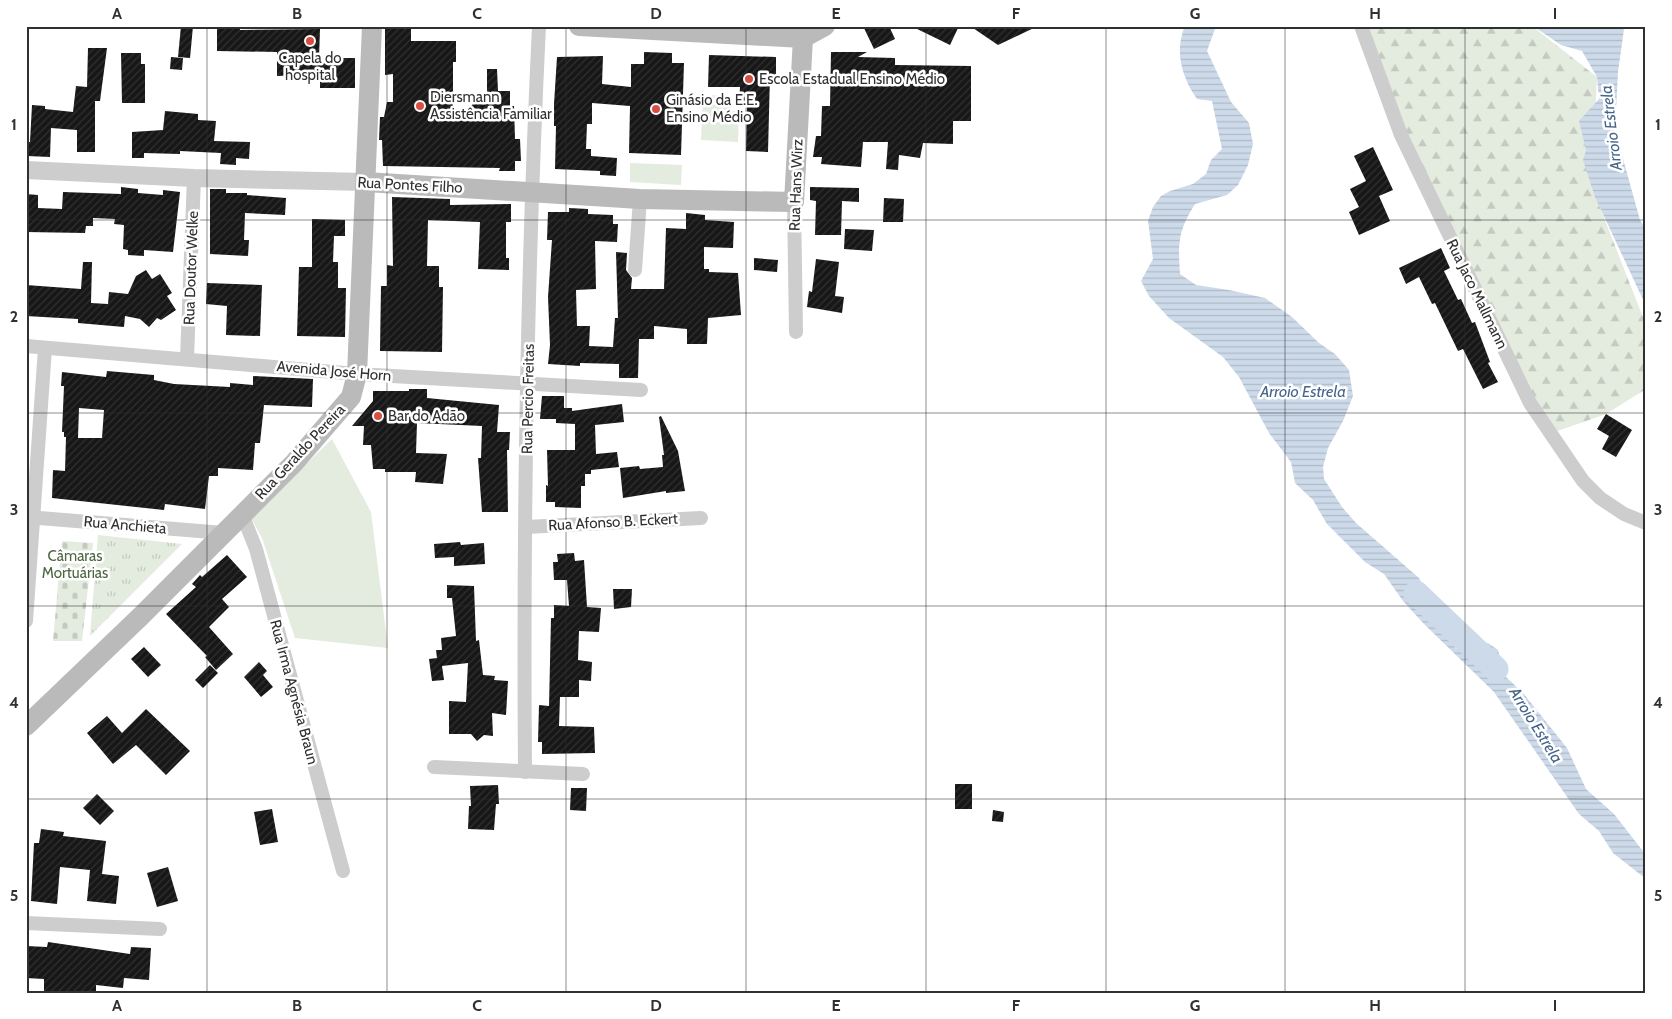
<svg xmlns="http://www.w3.org/2000/svg" width="1672" height="1019" font-family="Cabin,sans-serif">
<style>
.grass{fill:#e4ebdf}
.forest{fill:url(#forest-firs)}
.cemetery{fill:url(#cemetery-stones)}
.park{fill:url(#park-tufts)}
.water{fill:url(#water-rules)}
.lines{fill:none;stroke-linecap:round;stroke-linejoin:round}
.river{stroke:#cddae9;stroke-width:25}
.building{fill:url(#building-hatch);fill-rule:evenodd}
.minor{stroke:#cdcdcd;stroke-width:14}
.tertiary{stroke:#cdcdcd;stroke-width:18}
.secondary{stroke:#bababa;stroke-width:20}
.grid{fill:none;stroke:#303030;stroke-width:1;stroke-opacity:0.55}
.poi-dot{fill:#d45044;stroke:#fff;stroke-width:2}
.labels{text-anchor:middle;dominant-baseline:central;stroke-width:5;stroke-linejoin:round;paint-order:stroke}
.poi-label{font-size:15px;fill:#303030;stroke:#fff;text-anchor:start}
.street-label{font-size:15px;fill:#303030;stroke:#fff}
.park-label{font-size:15px;fill:#4d6741;stroke:#fff}
.water-label{font-size:16px;font-style:italic;fill:#45658a;stroke:#fff}
.neatline{fill:none;stroke:#303030;stroke-width:2}
.grid-label{font-size:16px;text-anchor:middle;font-weight:bold;fill:#303030}
</style>
<defs>
<pattern id="forest-firs" width="22" height="20" patternUnits="userSpaceOnUse" patternTransform="scale(1.25)"><rect width="22" height="20" fill="#e4ebdf"/><path d="M5 1l3.5 6h-7zM16 11l3.5 6h-7z" fill="#c4cac0"/></pattern>
<pattern id="cemetery-stones" width="16" height="16" patternUnits="userSpaceOnUse" patternTransform="scale(1.25)"><rect width="16" height="16" fill="#e4ebdf"/><path d="M2 7V4a2 2 0 0 1 4 0v3zM10 15v-3a2 2 0 0 1 4 0v3z" fill="#c4cac0"/></pattern>
<pattern id="park-tufts" width="24" height="20" patternUnits="userSpaceOnUse" patternTransform="scale(1.25)"><rect width="24" height="20" fill="#e4ebdf"/><path d="M3 7l-1-3M5 7V3M7 7l1-3M15 17l-1-3M17 17v-4M19 17l1-3" fill="none" stroke="#c4cac0"/></pattern>
<pattern id="water-rules" width="6" height="5" patternUnits="userSpaceOnUse" patternTransform="scale(1.25)"><rect width="6" height="5" fill="#cddae9"/><path d="M0 2.5h6" fill="none" stroke="#b0bbc8"/></pattern>
<pattern id="building-hatch" width="6" height="6" patternUnits="userSpaceOnUse" patternTransform="scale(1.25)"><rect width="6" height="6" fill="#171717"/><path d="M-1 1l2-2M0 6l6-6M5 7l2-2" fill="none" stroke="#303030"/></pattern>
</defs>
<rect width="100%" height="100%" fill="#fff"/>
<!-- grass -->
<g class="grass">
<polygon points="703,95 731,96 731,111 739,112 738,142 701,140"/>
<polygon points="630,163 682,165 681,185 630,182"/>
<polygon points="332,439 371,512 388,648 295,638 262,538 251,518"/>
</g>
<!-- forest -->
<polygon class="forest" points="1361,26 1532,26 1597,77 1592,187 1646,325 1646,389 1606,414 1549,434 1401,135"/>
<!-- cemetery -->
<polygon class="cemetery" points="62,541 93,543 82,641 53,641"/>
<!-- park -->
<polygon class="park" points="98,535 182,544 90,636"/>
<!-- water -->
<g class="water">
<path d="M1185,26H1216L1207,51L1231,102L1249,123L1253,144L1248,165L1238,185L1227,195L1195,204C1178,231 1178,243 1180,274L1196,285L1229,290L1265,298L1292,317L1319,343L1335,354L1349,370L1353,396L1343,421L1328,448L1323,467L1324,479L1342,507L1356,523L1419,578L1456,649L1488,643L1498,650L1505,676L1523,693L1567,748L1586,789L1614,814L1646,855V879L1613,853L1599,831L1579,814L1494,692L1424,624L1403,601L1384,574L1365,562L1327,524L1313,500L1295,483L1291,462L1269,433L1239,377L1223,357L1169,318L1149,296L1141,281L1153,259L1148,221L1153,207L1161,196L1170,191L1193,184L1206,174L1211,160L1222,149L1212,101L1197,99C1182,78 1174,51 1185,26Z"/>
<polygon points="1533,26 1621,26 1624,29 1618,72 1615,130 1640,220 1646,230 1646,306 1595,197 1583,160 1586,150 1579,121 1599,99 1597,77 1582,51 1561,45"/>
</g>
<g class="lines">
<!-- river -->
<polyline class="river" points="1416,593 1496,669"/>
</g>
<!-- building -->
<g class="building">
<polygon points="181,26 193,26 190,58 178,57"/>
<polygon points="222,26 240,26 240,30 320,29 319,58 355,58 355,88 320,88 320,74 277,76 277,52 217,51 217,29 222,29"/>
<polygon points="863,26 889,26 895,39 874,49"/>
<polygon points="911,26 959,26 950,45"/>
<polygon points="970,26 1038,26 998,45"/>
<polygon points="385,29 411,29 411,41 456,41 456,62 453,62 453,120 473,104 487,104 487,69 497,69 498,91 510,91 510,106 514,106 515,139 520,139 521,161 515,161 515,171 499,171 500,168 383,166 382,140 379,140 380,117 384,117 387,102 393,102 393,74 385,75"/>
<polygon points="88,48 107,48 100,101 95,101 95,152 77,152 77,130 51,128 50,157 27,156 27,142 30,142 32,105 45,106 45,109 73,112 76,86 87,87"/>
<polygon points="644,52 672,53 672,63 684,63 681,155 629,153 630,106 592,103 592,124 587,124 586,149 591,149 591,156 617,158 616,176 600,175 600,171 555,169 556,126 554,126 554,104 557,57 603,56 602,84 631,87 631,64 644,64"/>
<polygon points="831,52 867,52 858,57 895,58 895,65 971,66 971,121 953,121 953,144 923,143 920,158 899,155 898,170 886,169 888,142 863,142 861,167 821,164 822,157 813,157 816,136 821,136 822,106 830,106"/>
<polygon points="121,53 141,53 141,64 145,64 145,103 122,103"/>
<polygon points="709,55 776,57 776,75 770,75 768,152 746,151 747,104 739,104 740,87 708,87"/>
<polygon points="171,57 183,58 182,70 170,69"/>
<polygon points="165,111 198,114 198,120 216,121 214,141 250,142 249,159 236,158 236,165 220,164 221,153 180,151 180,154 144,153 144,158 132,158 132,132 163,130"/>
<polygon points="1373,147 1393,190 1379,196 1390,221 1359,235 1349,212 1359,207 1350,189 1366,181 1354,156"/>
<polygon points="121,187 138,189 138,193 163,195 163,190 180,192 173,252 144,250 144,256 128,255 128,250 123,249 124,225 114,224 115,219 93,218 93,226 86,226 85,233 26,232 26,194 38,195 38,208 62,209 63,192 121,194"/>
<polygon points="810,187 859,188 859,202 842,201 841,235 815,235 816,201 810,200"/>
<polygon points="210,189 226,189 226,193 247,193 247,195 286,198 285,215 245,213 244,240 249,240 248,256 210,254"/>
<polygon points="392,197 450,199 450,205 511,204 511,222 506,222 506,258 509,258 509,270 478,269 480,222 428,220 427,266 439,266 439,287 443,287 442,352 380,351 381,286 387,286 387,265 393,266"/>
<polygon points="884,198 904,199 903,222 883,222"/>
<polygon points="569,208 588,209 588,214 613,215 613,224 618,224 617,242 595,241 596,289 576,290 577,326 590,326 589,346 613,347 615,318 618,318 616,252 627,253 626,270 632,278 631,289 664,289 666,228 686,229 686,213 705,215 705,220 734,222 733,248 704,247 704,269 709,269 709,272 738,273 741,315 708,318 707,344 687,344 687,329 654,326 654,339 639,339 638,378 619,378 619,364 580,363 580,366 548,364 550,345 548,297 552,240 547,240 548,212 569,212"/>
<polygon points="312,219 345,220 345,236 334,236 333,262 338,262 338,288 346,288 345,337 297,336 299,267 312,267"/>
<polygon points="845,229 874,230 872,251 844,249"/>
<polygon points="1441,248 1450,268 1444,271 1458,300 1461,299 1472,323 1475,322 1490,362 1488,363 1498,382 1483,389 1463,349 1458,351 1435,303 1432,304 1419,277 1406,284 1399,268"/>
<polygon points="754,258 778,260 777,272 754,270"/>
<polygon points="816,259 839,262 835,296 844,297 842,313 807,307 809,291 812,292"/>
<polygon points="83,262 92,262 91,303 108,304 109,292 128,294 136,276 146,270 152,279 160,274 172,293 167,296 176,310 161,320 157,318 149,327 140,319 125,316 124,327 78,323 78,319 26,316 26,285 81,289"/>
<polygon points="207,283 262,285 260,336 226,335 227,306 206,304"/>
<path d="M107,371L154,375V380L174,384L230,387V383L253,385V376L313,379L312,407L264,405L260,443H255L253,470L218,468V476H209L205,509L165,504L164,510L52,498L53,470L65,471L66,437H64V432H62L64,386H61L62,372L106,377ZM79,408L104,410L102,438H78Z"/>
<polygon points="409,389 427,389 427,398 499,405 497,432 510,432 509,450 507,450 508,512 482,512 478,458 481,458 482,426 417,423 416,453 447,454 443,484 415,482 416,472 385,472 385,469 373,469 371,445 363,445 364,426 352,426 373,401 373,391 409,391"/>
<polygon points="542,396 564,396 564,408 572,408 572,411 622,404 624,422 595,425 596,454 617,452 619,467 591,470 591,474 585,474 585,486 581,486 581,508 555,507 555,502 546,502 546,485 548,486 547,450 575,450 575,424 556,423 556,419 540,419"/>
<polygon points="1606,414 1632,430 1616,457 1602,449 1609,436 1597,429"/>
<polygon points="661,416 678,451 685,491 666,493 666,491 623,498 620,468 639,466 640,469 663,467 662,455 664,455 659,417"/>
<polygon points="460,542 461,545 484,543 485,564 454,566 454,557 435,558 434,544"/>
<polygon points="574,553 575,561 584,560 587,607 601,608 599,632 579,631 578,660 592,662 591,681 579,680 579,697 560,697 559,726 594,727 595,753 542,754 542,742 538,742 539,705 549,706 551,618 554,618 554,605 569,606 567,580 554,580 553,562 558,562 557,554"/>
<polygon points="227,555 247,577 222,599 229,607 209,627 233,654 216,670 205,657 207,656 166,614 196,587 192,584 200,575 202,577"/>
<polygon points="447,585 474,586 476,641 479,640 483,675 495,676 494,680 508,681 506,715 492,713 493,736 484,735 477,741 471,734 449,734 449,701 466,702 468,663 442,666 444,680 432,681 429,659 437,658 436,650 442,650 441,638 456,636 452,598 447,598"/>
<polygon points="613,589 632,589 631,607 614,609"/>
<polygon points="144,647 161,665 148,677 131,659"/>
<polygon points="259,662 267,671 263,675 273,687 261,697 244,677"/>
<polygon points="210,665 218,673 203,688 195,680"/>
<polygon points="146,709 190,751 166,775 136,745 113,764 87,733 107,716 122,733"/>
<rect x="955" y="784" width="17" height="25"/>
<polygon points="498,785 499,804 496,804 494,830 468,829 469,806 471,806 470,786"/>
<polygon points="571,788 587,788 586,811 570,810"/>
<polygon points="97,794 114,811 100,825 83,808"/>
<polygon points="272,809 278,842 260,845 254,812"/>
<polygon points="993,810 1004,812 1003,822 992,821"/>
<polygon points="41,829 64,832 63,836 106,841 102,874 119,876 116,904 87,901 90,870 60,867 57,904 31,901 34,843 39,843"/>
<polygon points="168,867 178,901 157,907 147,873"/>
<polygon points="48,942 130,954 131,947 151,948 149,980 124,978 123,988 96,985 96,992 44,993 44,979 26,978 26,946 47,947"/>
</g>
<g class="lines">
<!-- minor -->
<g class="minor">
<polyline points="1361,26 1401,135 1530,403 1583,481 1600,498 1624,514 1646,523"/>
<polyline points="794,202 796,332"/>
<polyline points="635,270 640,199"/>
<polyline points="26,346 357,374 641,390"/>
<polyline points="187,358 194,178"/>
<polyline points="242,514 256,549 343,871"/>
<polyline points="27,517 224,533"/>
<polyline points="526,527 701,518"/>
<polyline points="26,621 45,348"/>
<polyline points="434,767 583,774"/>
<path d="M525,772C523,523 527,275 539,26"/>
<polyline points="26,923 160,929"/>
</g>
<!-- tertiary -->
<polyline class="tertiary" points="26,170 194,178 366,182"/>
<!-- secondary -->
<g class="secondary">
<polyline points="579,26 803,38"/>
<polyline points="803,38 825,26"/>
<polyline points="366,182 640,199 794,202 803,38"/>
<polyline points="26,726 141,616 294,463 351,397 357,374 372,26"/>
</g>
</g>
<!-- grid -->
<path class="grid" d="M207,26V993M387,26V993M566,26V993M746,26V993M926,26V993M1106,26V993M1285,26V993M1465,26V993M26,220H1646M26,413H1646M26,606H1646M26,799H1646"/>
<!-- markers -->
<g class="poi-dot">
<circle cx="310" cy="41" r="5"/>
<circle cx="749" cy="79" r="5"/>
<circle cx="420" cy="106" r="5"/>
<circle cx="656" cy="109" r="5"/>
<circle cx="378" cy="416" r="5"/>
</g>
<g class="labels">
<!-- poi labels -->
<g class="poi-label">
<text x="310" y="58" text-anchor="middle">Capela do<tspan x="310" dy="17">hospital</tspan></text>
<text x="759" y="79">Escola Estadual Ensino Médio</text>
<text x="430" y="97">Diersmann<tspan x="430" dy="17">Assistência Familiar</tspan></text>
<text x="666" y="100">Ginásio da E.E.<tspan x="666" dy="17">Ensino Médio</tspan></text>
<text x="388" y="416">Bar do Adão</text>
</g>
<!-- street labels -->
<g class="street-label">
<text transform="translate(410 185) rotate(3)">Rua Pontes Filho</text>
<text transform="translate(796 185) rotate(-88)">Rua Hans Wirz</text>
<text transform="translate(191 268) rotate(-88)">Rua Doutor Welke</text>
<text transform="translate(1477 294) rotate(64)">Rua Jaco Mallmann</text>
<text transform="translate(334 371) rotate(5)">Avenida José Horn</text>
<text transform="translate(528 399) rotate(-89)">Rua Percio Freitas</text>
<text transform="translate(300 452) rotate(-47)">Rua Geraldo Pereira</text>
<text transform="translate(613 522) rotate(-3)">Rua Afonso B. Eckert</text>
<text transform="translate(125 525) rotate(5)">Rua Anchieta</text>
<text transform="translate(294 692) rotate(75)">Rua Irma Agnésia Braun</text>
</g>
<!-- park labels -->
<g class="park-label">
<text x="75" y="556">Câmaras<tspan x="75" dy="17">Mortuárias</tspan></text>
</g>
<!-- water labels -->
<g class="water-label">
<text transform="translate(1611 128) rotate(-97)">Arroio Estrela</text>
<text x="1303" y="391">Arroio Estrela</text>
<text transform="translate(1536 725) rotate(58)">Arroio Estrela</text>
</g>
</g>
<!-- border -->
<rect width="1672" height="1019" fill="none" stroke="#ffffff" stroke-width="55"/>
<rect x="28" y="28" width="1616" height="964" class="neatline"/>
<g class="grid-label">
<text x="117" y="19">A</text>
<text x="297" y="19">B</text>
<text x="477" y="19">C</text>
<text x="656" y="19">D</text>
<text x="836" y="19">E</text>
<text x="1016" y="19">F</text>
<text x="1195" y="19">G</text>
<text x="1375" y="19">H</text>
<text x="1555" y="19">I</text>
<text x="14" y="130">1</text>
<text x="1658" y="130">1</text>
<text x="14" y="322">2</text>
<text x="1658" y="322">2</text>
<text x="14" y="515">3</text>
<text x="1658" y="515">3</text>
<text x="14" y="708">4</text>
<text x="1658" y="708">4</text>
<text x="14" y="901">5</text>
<text x="1658" y="901">5</text>
<text x="117" y="1011">A</text>
<text x="297" y="1011">B</text>
<text x="477" y="1011">C</text>
<text x="656" y="1011">D</text>
<text x="836" y="1011">E</text>
<text x="1016" y="1011">F</text>
<text x="1195" y="1011">G</text>
<text x="1375" y="1011">H</text>
<text x="1555" y="1011">I</text>
</g>
</svg>
